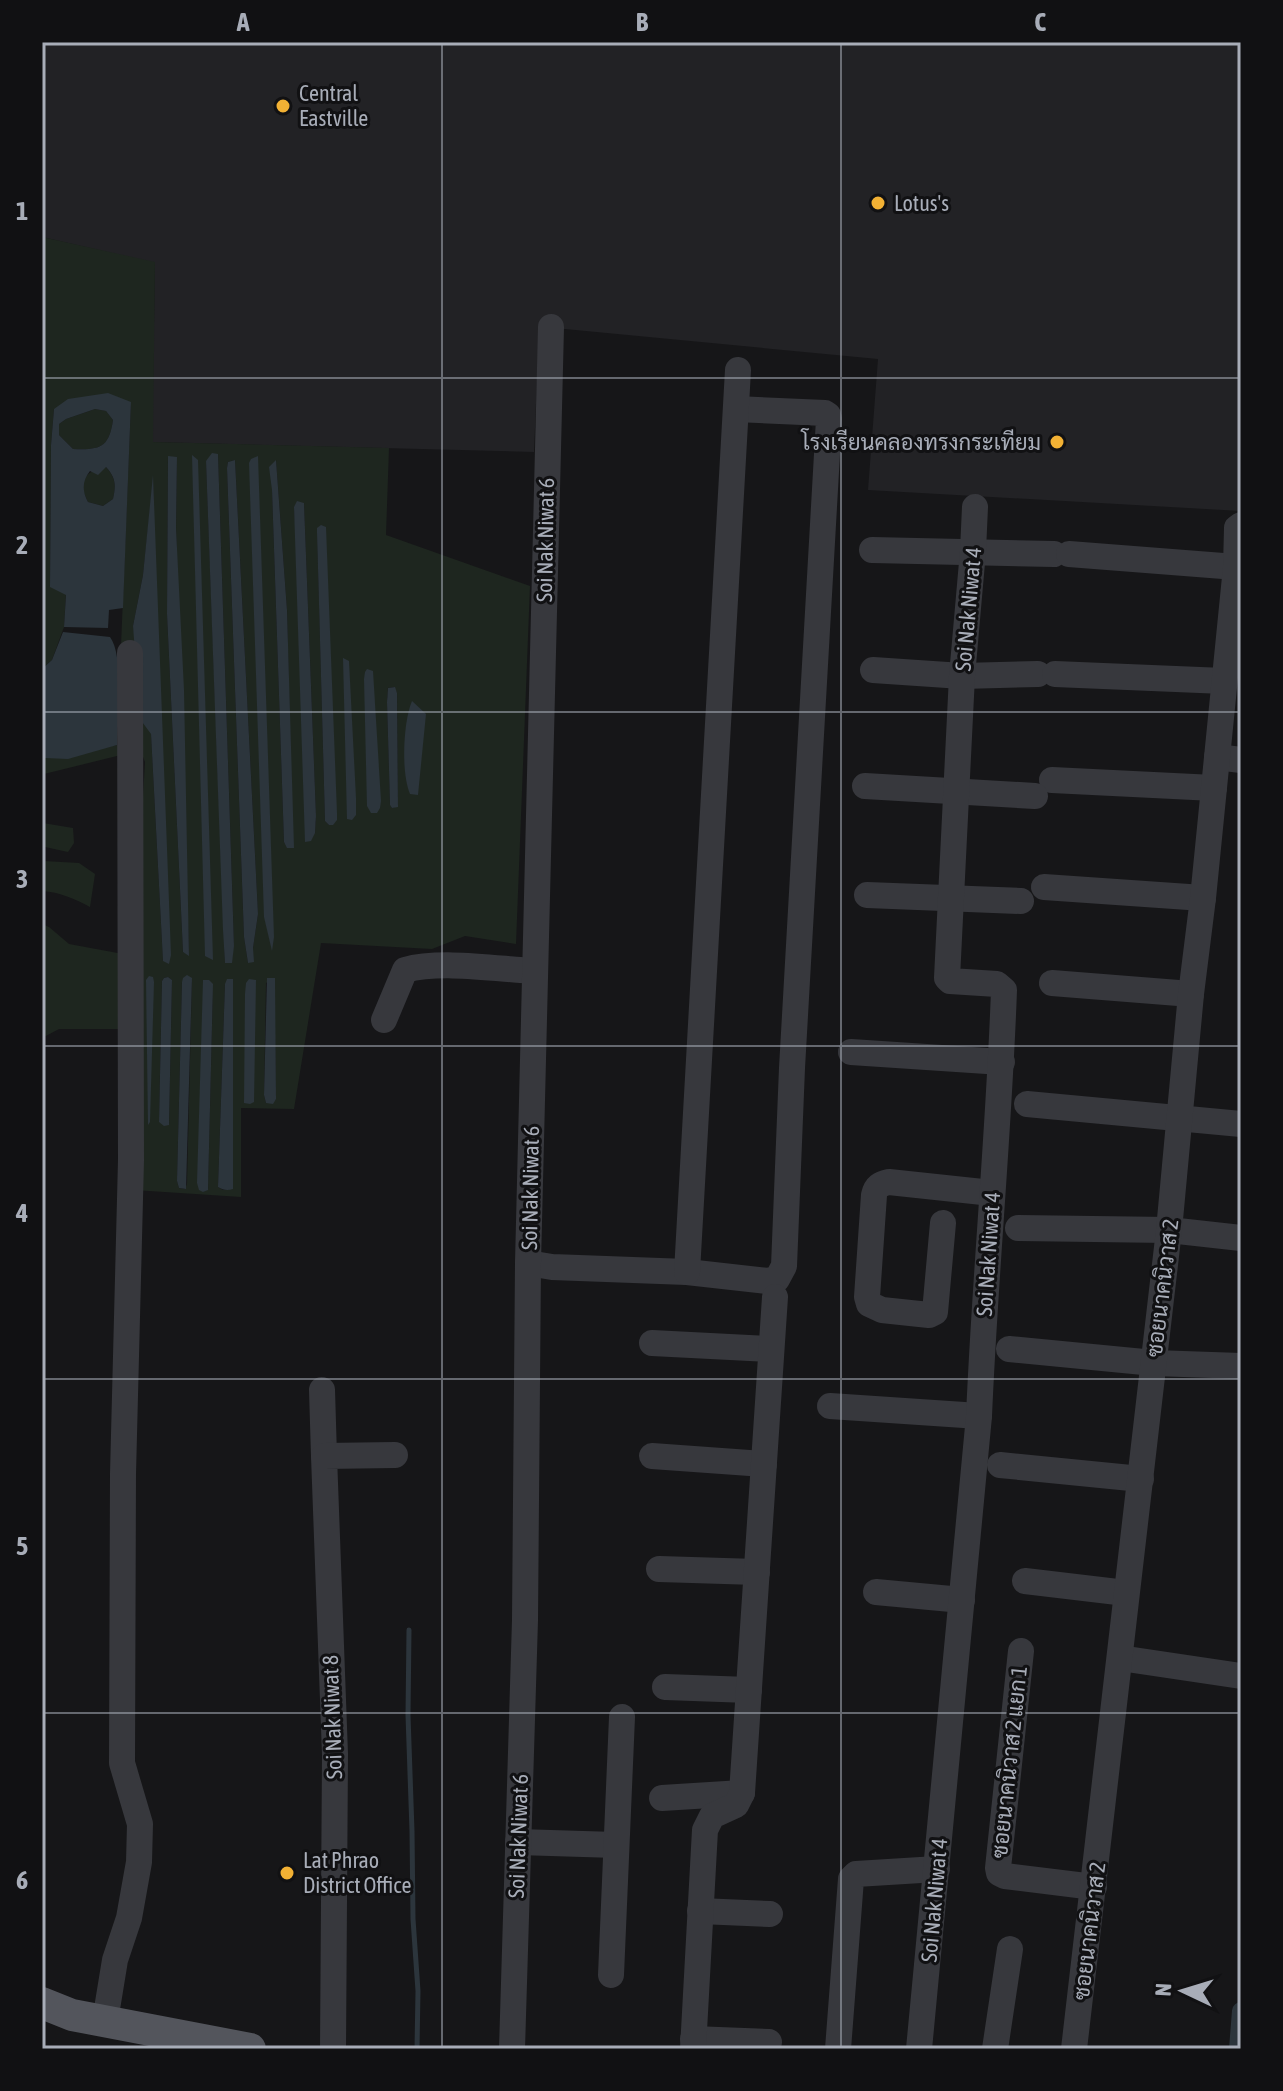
<svg xmlns="http://www.w3.org/2000/svg" width="1283" height="2091" font-family="'Asap Condensed',Sarabun,sans-serif">
<style>
.built{fill:#222225}
.green{fill:#1e261f;fill-rule:evenodd}
.water{fill:#2c353c;fill-rule:evenodd}
.lines{fill:none;stroke-linecap:round;stroke-linejoin:round}
.stream{stroke:#2c353c;stroke-width:5}
.canal{stroke:#2c353c;stroke-width:18}
.minor{stroke:#37383d;stroke-width:26}
.major{stroke:#53555c;stroke-width:32}
.grid{fill:none;stroke:#a8adb8;stroke-width:2;stroke-opacity:0.55}
.poi-dot{fill:#f2b134;stroke:#111113;stroke-width:3}
.labels{text-anchor:middle;dominant-baseline:central;stroke-width:6;stroke-linejoin:round;paint-order:stroke}
.poi-label{font-size:22px;fill:#a8adb8;stroke:#111113;text-anchor:start}
.street-label{font-size:22px;fill:#a8adb8;stroke:#111113}
.neatline{fill:none;stroke:#a8adb8;stroke-width:3}
.grid-label{font-size:26px;text-anchor:middle;font-weight:bold;fill:#a8adb8}
</style>
<rect width="100%" height="100%" fill="#161618"/>
<!-- built -->
<polygon class="built" points="42,42 1241,42 1241,511 868,490 878,359 565,329 539,331 534,452 152,442 155,263 42,237"/>
<!-- green -->
<g class="green">
<path d="M42,237L155,262L153,442L389,448L386,535L530,586L516,944L465,936L432,949L321,943L294,1109L241,1108V1197L134,1190V948L145,762L129,721L120,670L131,402L54,409L51,445L50,586L66,594L64,627L52,660L42,669ZM218,454L234,946L225,963L206,461ZM168,457H177L176,528L189,955L183,952L167,614ZM235,460L258,914L253,948L248,963L244,937L227,468L228,462ZM276,460L287,610L293,848L287,847L284,842L272,490ZM153,483L163,961L151,734L133,626L143,575ZM304,503L316,816L315,833L294,507ZM317,528L329,825L325,821ZM394,687L397,693L398,806L392,808L390,804L387,702L388,688ZM168,977L172,980L169,1124L159,1122L162,981L164,978ZM192,978L187,1184L185,1189L179,1188L177,1181L182,982ZM274,978L276,1099L266,1103L264,1095L266,983ZM213,984L208,1189L203,1192ZM225,984L229,1190H223L218,1187Z"/>
<path d="M95,409L106,411L113,420C109,448 100,450 73,449L59,435V424L66,419Z"/>
<path d="M105,466C116,478 116,485 113,499L103,506L88,502C77,481 85,472 105,466Z"/>
<path d="M117,745L122,749L121,755L44,774L43,823L73,828L74,843L68,852L45,847L44,861L79,863L95,874L90,907C75,899 60,892 42,891V751L45,758Z"/>
<polygon points="42,924 49,927 69,944 123,954 123,1029 59,1029 42,1038"/>
</g>
<!-- water -->
<g class="water">
<path d="M108,393L131,402L123,608L109,610L108,628L64,627L66,595L50,587L51,445L54,409L68,399ZM95,409L106,411L113,420C109,448 100,450 73,449L59,435V424L66,419ZM106,467C116,478 116,485 113,499L103,506L88,502C82,491 82,481 90,471L98,475Z"/>
<polygon points="212,453 218,454 234,946 232,963 225,963 223,930 206,461"/>
<polygon points="192,455 198,460 213,960 205,956"/>
<polygon points="168,456 177,457 176,528 184,690 189,956 183,952 167,614"/>
<polygon points="258,456 274,937 272,951 264,917 249,463 251,459"/>
<polygon points="235,460 258,914 253,948 254,962 248,963 244,937 227,468 228,462"/>
<polygon points="276,460 287,610 294,848 287,848 284,842 272,490 269,467"/>
<polygon points="153,475 171,955 169,964 163,961 151,734 140,719 133,626 143,575"/>
<polygon points="297,501 304,503 316,816 315,833 311,841 305,842 294,507"/>
<polygon points="321,525 326,527 337,813 337,820 333,825 329,825 325,821 317,532 317,528"/>
<path d="M63,632L110,637C124,655 118,721 117,745L68,759L45,758L42,751V669L52,660Z"/>
<polygon points="343,658 349,661 356,798 356,815 352,820 347,819"/>
<polygon points="367,669 373,671 381,801 380,808 377,813 371,813 367,806 364,679 365,672"/>
<polygon points="395,687 397,693 398,807 392,808 390,805 387,702 388,688"/>
<path d="M412,701L426,714L418,795L410,794C401,773 403,722 412,701Z"/>
<polygon points="187,975 192,978 186,1189 179,1188 177,1181 182,982 183,978"/>
<polygon points="149,976 153,977 154,982 150,1122 148,1125 146,980"/>
<polygon points="168,977 172,980 169,1125 164,1126 159,1122 162,981 164,978"/>
<polygon points="267,978 275,978 276,1099 273,1104 266,1103 264,1095"/>
<path d="M227,979H233V1189C227,1191 223,1190 218,1187L225,984Z"/>
<polygon points="249,979 256,980 254,1102 250,1104 244,1103 245,994 246,983"/>
<polygon points="203,980 209,980 213,984 208,1190 203,1192 199,1190 197,1183"/>
</g>
<g class="lines">
<!-- stream -->
<polyline class="stream" points="409,1630 408,1715 412,1831 413,1919 418,1991 417,2049"/>
<!-- canal -->
<polyline class="canal" points="1238,2049 1241,2011"/>
<!-- minor -->
<g class="minor">
<polyline points="872,550 1054,554"/>
<polyline points="1069,554 1236,567"/>
<polyline points="873,670 962,676 1038,674"/>
<polyline points="1055,674 1224,681"/>
<polyline points="1217,757 1241,760"/>
<polyline points="1052,780 1214,788"/>
<polyline points="865,786 1035,796"/>
<polyline points="1044,887 1203,898"/>
<polyline points="867,895 1021,901"/>
<polyline points="1052,983 1191,994"/>
<path d="M384,1020L405,970C441,960 497,969 535,971"/>
<polyline points="851,1052 1002,1062"/>
<polyline points="1027,1104 1241,1124"/>
<path d="M943,1223L935,1312L929,1315L882,1310L869,1304L867,1297L874,1195C876,1186 880,1184 889,1182L992,1193"/>
<polyline points="1018,1228 1169,1230 1241,1238"/>
<polyline points="528,1263 552,1267 687,1272 768,1281 777,1279 784,1266 792,1068 829,419 828,415 825,413 736,409"/>
<polyline points="687,1272 738,370"/>
<polyline points="652,1343 771,1349"/>
<polyline points="1009,1349 1154,1363 1241,1366"/>
<polyline points="322,1390 324,1456"/>
<polyline points="830,1406 979,1416"/>
<polyline points="652,1456 764,1464"/>
<polyline points="1000,1465 1141,1479"/>
<polyline points="659,1569 757,1572"/>
<polyline points="1025,1581 1126,1593"/>
<polyline points="876,1592 962,1600"/>
<polyline points="1021,1651 998,1868 999,1873 1005,1876 1094,1887"/>
<polyline points="1120,1658 1241,1676"/>
<polyline points="665,1687 749,1690"/>
<polyline points="662,1798 742,1793"/>
<polyline points="518,1842 616,1845"/>
<polyline points="700,1911 770,1914"/>
<polyline points="611,1975 622,1717"/>
<polyline points="105,2021 115,1960 129,1918 139,1862 140,1824 122,1763 123,1474 131,1160 130,653"/>
<polyline points="693,2039 769,2042"/>
<polyline points="333,2049 335,1754 324,1456 395,1455"/>
<polyline points="512,2049 525,1620 528,1263 551,327"/>
<polyline points="693,2049 705,1830 712,1816 736,1805 742,1793 775,1297"/>
<polyline points="838,2049 851,1879 856,1874 937,1869"/>
<path d="M919,2049L979,1416C985,1274 999,1132 1004,990L997,984L950,981L947,978L962,676L973,551L975,507"/>
<polyline points="995,2049 1010,1949"/>
<polyline points="1074,2049 1169,1230 1191,994 1203,898 1236,567 1237,528 1241,525"/>
</g>
<!-- major -->
<polyline class="major" points="42,2003 72,2015 250,2049"/>
</g>
<!-- grid -->
<path class="grid" d="M442,42V2049M841,42V2049M42,378H1241M42,712H1241M42,1046H1241M42,1379H1241M42,1713H1241"/>
<!-- markers -->
<g class="poi-dot">
<circle cx="283" cy="106" r="8"/>
<circle cx="878" cy="203" r="8"/>
<circle cx="1057" cy="442" r="8"/>
<circle cx="287" cy="1873" r="8"/>
</g>
<g class="labels">
<!-- poi labels -->
<g class="poi-label">
<text x="299" y="93">Central<tspan x="299" dy="25">Eastville</tspan></text>
<text x="894" y="203">Lotus's</text>
<text x="1041" y="442" text-anchor="end">โรงเรียนคลองทรงกระเทียม</text>
<text x="303" y="1860">Lat Phrao<tspan x="303" dy="25">District Office</tspan></text>
</g>
<!-- street labels -->
<g class="street-label">
<text transform="translate(545 540) rotate(-89)">Soi Nak Niwat 6</text>
<text transform="translate(968 609) rotate(-85)">Soi Nak Niwat 4</text>
<text transform="translate(530 1188) rotate(-89)">Soi Nak Niwat 6</text>
<text transform="translate(988 1254) rotate(-86)">Soi Nak Niwat 4</text>
<text transform="translate(1162 1288) rotate(-83)">ซอยนาคนิวาส 2</text>
<text transform="translate(332 1717) rotate(-92)">Soi Nak Niwat 8</text>
<text transform="translate(1009 1762) rotate(-84)">ซอยนาคนิวาส 2 แยก 1</text>
<text transform="translate(518 1836) rotate(-88)">Soi Nak Niwat 6</text>
<text transform="translate(934 1900) rotate(-85)">Soi Nak Niwat 4</text>
<text transform="translate(1089 1931) rotate(-83)">ซอยนาคนิวาส 2</text>
</g>
</g>
<!-- border -->
<rect width="1283" height="2091" fill="none" stroke="#111113" stroke-width="88"/>
<!-- north arrow -->
<g transform="translate(1183 1991) rotate(274)" stroke="#111113" stroke-width="6" paint-order="stroke">
<path d="M0-6L14 30L0 20L-14 30Z" fill="#a8adb8"/>
<text y="-12" font-size="22" font-weight="bold" text-anchor="middle" fill="#a8adb8">N</text>
</g>
<rect x="44" y="44" width="1195" height="2003" class="neatline"/>
<g class="grid-label">
<text x="243" y="31">A</text>
<text x="642" y="31">B</text>
<text x="1040" y="31">C</text>
<text x="22" y="220">1</text>
<text x="22" y="554">2</text>
<text x="22" y="888">3</text>
<text x="22" y="1222">4</text>
<text x="22" y="1555">5</text>
<text x="22" y="1889">6</text>
</g>
</svg>
